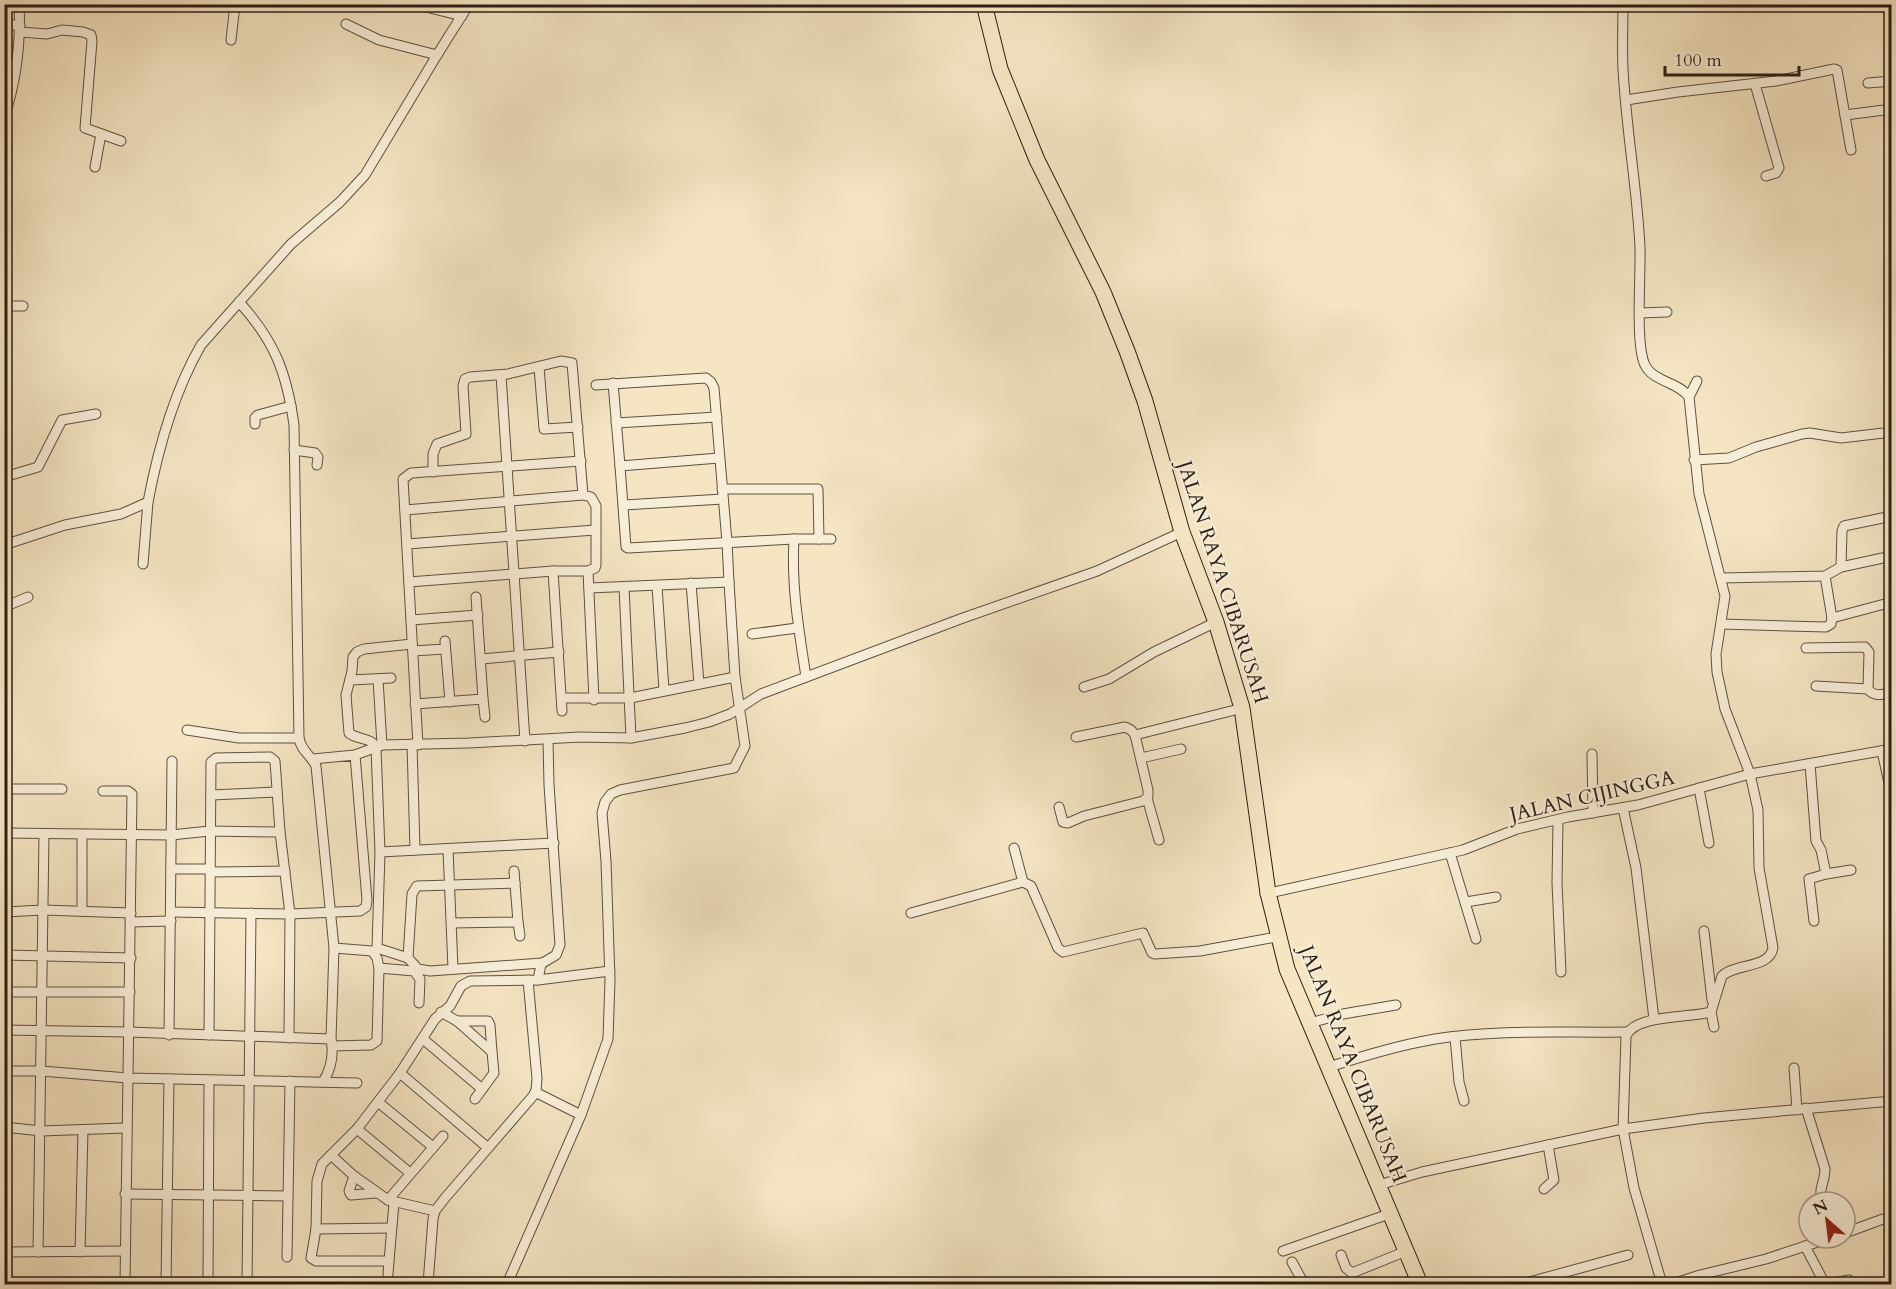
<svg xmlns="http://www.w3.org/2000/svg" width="1896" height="1289" font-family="Cardo,serif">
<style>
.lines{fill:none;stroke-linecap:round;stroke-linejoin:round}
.street-casing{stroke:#5e5041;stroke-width:11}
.primary-casing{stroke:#2b1f16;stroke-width:17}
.street{stroke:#f8eed8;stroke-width:9}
.primary{stroke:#f5e5c3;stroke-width:15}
.labels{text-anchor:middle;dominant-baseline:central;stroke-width:4.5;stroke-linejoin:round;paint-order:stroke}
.street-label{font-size:20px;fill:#2b1f16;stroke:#f8eed8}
</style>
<rect width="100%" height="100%" fill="#f5e5c3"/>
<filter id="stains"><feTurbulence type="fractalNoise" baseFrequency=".00333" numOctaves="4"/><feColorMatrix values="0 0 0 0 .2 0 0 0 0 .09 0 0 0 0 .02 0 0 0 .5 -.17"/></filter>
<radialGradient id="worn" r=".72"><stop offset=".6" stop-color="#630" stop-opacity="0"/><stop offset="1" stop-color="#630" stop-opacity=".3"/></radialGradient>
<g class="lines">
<!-- street casing -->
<g class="street-casing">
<g id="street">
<polyline points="414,4 462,16"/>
<path d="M1623,4C1623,26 1622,47 1623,69C1626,128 1637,187 1640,247C1641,273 1635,345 1645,365C1653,382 1679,382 1689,397L1699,494L1725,596L1716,654L1717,672L1725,709L1750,774L1758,810L1759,868L1773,948C1769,969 1736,963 1722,976L1711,1012C1690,1018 1636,1014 1626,1036L1623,1129L1634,1188L1662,1284"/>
<polyline points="346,24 379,40 437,55"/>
<polyline points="4,25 20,25"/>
<polyline points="20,32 47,34 62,30 83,32 91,35 92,41 85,128 121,141"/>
<polyline points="231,40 235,4"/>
<polyline points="1868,83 1892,81"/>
<polyline points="1755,84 1779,168 1776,173 1766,176"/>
<polyline points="1626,100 1678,92 1776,81 1834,69 1837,70 1851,150"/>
<polyline points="1845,115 1892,109"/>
<path d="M4,118C16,82 21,43 19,4"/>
<polyline points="95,167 101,134"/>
<path d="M239,302C275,341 287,374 294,425L299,738C301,751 311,755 316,766L334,948L331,1039C334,1054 331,1069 323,1082"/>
<polyline points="4,306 23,306"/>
<polyline points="1640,313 1667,312"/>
<polyline points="539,367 544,429 578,427"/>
<polyline points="501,375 525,741"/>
<polyline points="613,383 620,466 719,458"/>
<polyline points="596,385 706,378 711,382 714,388 727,542 729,582"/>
<polyline points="1689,397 1697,381"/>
<polyline points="616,423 717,417"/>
<polyline points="255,424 255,418 258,415 291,406"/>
<polyline points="294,450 315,453 318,457 317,465"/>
<polyline points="1694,460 1729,458 1756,447 1802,434 1810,433 1841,438 1892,432"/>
<polyline points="620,466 626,547 628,548 794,539 831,539"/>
<polyline points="4,477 38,467 62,420 96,414"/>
<polyline points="722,489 818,489 819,539"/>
<polyline points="624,505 723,499"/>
<polyline points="405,510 583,495"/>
<path d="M794,539C791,586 799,630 806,677"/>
<polyline points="407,544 595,530"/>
<path d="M4,545L65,525L121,514L148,502C158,449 174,392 201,345L291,244L340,202L365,175L437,55L469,4"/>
<polyline points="143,564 148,502"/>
<polyline points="1841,567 1842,531 1844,526 1892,516"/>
<polyline points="553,571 562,711"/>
<polyline points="588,571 594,700"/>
<polyline points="1825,576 1832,618"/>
<polyline points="1722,578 1825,576 1841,567 1892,556"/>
<polyline points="409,582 553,571 588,571 595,568 596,565 596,506 591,497 583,495 572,363 561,361 508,374 470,377 465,379 463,386 466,434 437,444 433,454 433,472"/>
<polyline points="691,583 699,684"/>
<polyline points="657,586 664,690"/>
<polyline points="624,587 631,738"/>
<polyline points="4,607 28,597"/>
<polyline points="411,620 478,615"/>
<polyline points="1721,624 1826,627 1831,624 1832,618 1892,602"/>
<polyline points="752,634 797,628"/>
<polyline points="445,641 450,702"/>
<path d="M412,644L364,649L357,652L353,657L352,671L346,695L349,733C357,740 372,737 376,748L380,852L377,948L408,958L412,894L417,886L515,883"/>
<path d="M1806,648L1865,647L1869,652L1868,689C1874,697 1882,695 1892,692"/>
<polyline points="413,651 445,649"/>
<polyline points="481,659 559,652"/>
<polyline points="378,679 382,745"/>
<polyline points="350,680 391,678"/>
<polyline points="1816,686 1868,689"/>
<polyline points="1084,687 1109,679 1154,652 1214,623"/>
<polyline points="562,698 630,698 735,677"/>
<polyline points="483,699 485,717"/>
<polyline points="415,704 483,699 476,597"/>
<polyline points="187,730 239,738 299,738"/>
<polyline points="1076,737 1125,727 1131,730 1135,735"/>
<polyline points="412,744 415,850"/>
<polyline points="418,745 403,479 411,473 581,461"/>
<polyline points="1882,751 1892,797"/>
<polyline points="1592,754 1593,813"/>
<polyline points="355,755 382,745 469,743 580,737 631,738 685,728 709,722 730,714 761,694 963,618 1097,571 1182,532"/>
<polyline points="1141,758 1181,749"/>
<polyline points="1810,764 1816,841 1821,850 1826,874 1851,870"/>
<polyline points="1699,788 1709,843"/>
<polyline points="6,789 62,789"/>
<polyline points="103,791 128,791 132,794 125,1284"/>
<polyline points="211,795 277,792"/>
<polyline points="1147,798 1159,840"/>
<polyline points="1059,807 1063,822 1068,823 1084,816 1143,801 1148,797 1148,790 1135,735 1239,709"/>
<polyline points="1623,808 1636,868 1654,1019"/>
<polyline points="4,819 5,778"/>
<polyline points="1558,820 1557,883 1561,972"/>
<polyline points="4,833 171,835 210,831 280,832"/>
<polyline points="1014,848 1023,882"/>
<polyline points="448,849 453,969"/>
<polyline points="380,852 554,843"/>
<polyline points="1450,853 1476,939"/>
<polyline points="171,869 209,869"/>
<polyline points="210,872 285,871"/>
<polyline points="1265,894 1463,850 1517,829 1568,817 1638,805 1750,774 1892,749"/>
<polyline points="1466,902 1496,897"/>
<polyline points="82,911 82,835"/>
<polyline points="4,912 43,910 131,913"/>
<polyline points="171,912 290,914 360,911 366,907 367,900 355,755 313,759"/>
<polyline points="911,913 1023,882 1031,886 1058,948 1063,952 1143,933 1152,953 1155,954 1200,951 1276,937"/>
<polyline points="1814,921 1809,879 1826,874"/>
<polyline points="131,922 171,921"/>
<polyline points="518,922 520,936"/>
<polyline points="452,923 518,922 514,871"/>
<polyline points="1704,931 1712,1000"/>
<polyline points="334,948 372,951 377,958 379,968 414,971 420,979 419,1003"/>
<polyline points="4,955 131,958"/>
<polyline points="408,958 418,969 430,971 542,963"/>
<polyline points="538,980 541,964 556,955 560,945 549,785 548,740"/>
<polyline points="4,992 130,992"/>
<polyline points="441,1012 457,1021 492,1052 494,1073 475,1099"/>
<polyline points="1711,1012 1714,1027"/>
<polyline points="457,1021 488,1021 490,1025 492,1052"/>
<polyline points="1310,1023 1343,1014 1396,1005"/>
<polyline points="4,1030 128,1032 331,1039"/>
<polyline points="169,1035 172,761"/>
<polyline points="209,1035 211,762 216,758 270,757 275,761 280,832 290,914 289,1038"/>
<polyline points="1455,1037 1459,1082 1464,1101"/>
<polyline points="423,1039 482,1089"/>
<polyline points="332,1046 371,1045 377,1041 379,968"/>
<path d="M1329,1067C1363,1056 1399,1045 1435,1039C1498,1029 1564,1033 1627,1032"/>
<polyline points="1794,1068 1797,1110"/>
<polyline points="4,1071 41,1071 128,1078 357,1083"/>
<polyline points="400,1073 488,1148"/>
<polyline points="535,1092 581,1115"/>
<polyline points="378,1102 433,1147"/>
<path d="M1806,1108L1825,1169C1825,1182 1818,1188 1822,1202"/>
<polyline points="4,1127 41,1131 125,1128"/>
<polyline points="357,1129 410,1173"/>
<polyline points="331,1155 354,1176 388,1200 435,1211"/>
<polyline points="354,1176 349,1191 351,1195 376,1193"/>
<polyline points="1379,1185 1422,1172 1623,1129 1704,1118 1892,1101"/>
<polyline points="1544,1189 1554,1180 1548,1145"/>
<polyline points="125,1194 288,1196"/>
<polyline points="388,1200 443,1136"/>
<polyline points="394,1203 389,1261 316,1261 311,1258 316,1229 317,1181 322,1164 357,1129 400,1073 435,1019 450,1006 461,986 470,981 538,980 610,971"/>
<polyline points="316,1229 391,1228"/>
<polyline points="1845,1233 1883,1219"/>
<polyline points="1805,1246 1825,1284"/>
<polyline points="1283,1251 1389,1214"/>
<polyline points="4,1252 125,1251"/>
<polyline points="38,1252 44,834"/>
<polyline points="80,1252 83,1130"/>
<polyline points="1341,1255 1346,1268 1352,1273 1404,1252"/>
<polyline points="287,1257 290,1081"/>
<polyline points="1292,1262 1304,1284"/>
<polyline points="388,1274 389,1261"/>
<polyline points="166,1284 169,1079"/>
<polyline points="208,1284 209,1081"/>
<polyline points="247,1284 251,913"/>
<polyline points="428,1284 433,1219 435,1211 445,1198 533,1096 536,1091 537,1078 528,980"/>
<polyline points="507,1284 581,1115 608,1039 610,980 606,861 602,813 605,802 611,794 620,790 734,768 745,746 735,677 729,582 589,588"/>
<polyline points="1402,1284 1415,1279"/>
<polyline points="1522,1284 1628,1255"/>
<polyline points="1672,1284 1700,1275 1766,1259 1830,1238"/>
<polyline points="1829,1284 1849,1280 1852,1284"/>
</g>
</g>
<!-- primary casing -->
<g class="primary-casing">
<polyline id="primary" points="984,4 1000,69 1037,160 1103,292 1127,351 1145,401 1182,532 1216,622 1242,708 1268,893 1287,969 1420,1284"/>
</g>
<!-- street -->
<use href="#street" class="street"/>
<!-- primary -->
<use href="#primary" class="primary"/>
</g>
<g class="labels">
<!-- street labels -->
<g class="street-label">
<text transform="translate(1223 582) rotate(72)">JALAN RAYA CIBARUSAH</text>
<text transform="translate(1592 796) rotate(-13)">JALAN CIJINGGA</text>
<text transform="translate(1353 1064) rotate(68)">JALAN RAYA CIBARUSAH</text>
</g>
</g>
<!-- margin -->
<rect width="1896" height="1289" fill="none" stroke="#f5e5c3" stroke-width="24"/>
<rect x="6" y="6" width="1884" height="1277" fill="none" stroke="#2b1f16" stroke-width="3"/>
<rect x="12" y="12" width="1872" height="1265" fill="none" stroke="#2b1f16" stroke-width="1.5"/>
<!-- north arrow -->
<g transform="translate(1827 1220) rotate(332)"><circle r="28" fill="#f8eed8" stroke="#a69b8a" stroke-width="1.5"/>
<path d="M0-4.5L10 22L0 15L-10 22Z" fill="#8f2418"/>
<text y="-9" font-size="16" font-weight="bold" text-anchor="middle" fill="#2b1f16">N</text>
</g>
<!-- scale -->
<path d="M1665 66v9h134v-9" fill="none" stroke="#2b1f16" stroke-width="3"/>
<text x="1674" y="66" font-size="18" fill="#2b1f16" stroke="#f8eed8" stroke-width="4.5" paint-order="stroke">100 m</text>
<rect width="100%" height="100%" filter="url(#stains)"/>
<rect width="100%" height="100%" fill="url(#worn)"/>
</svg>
